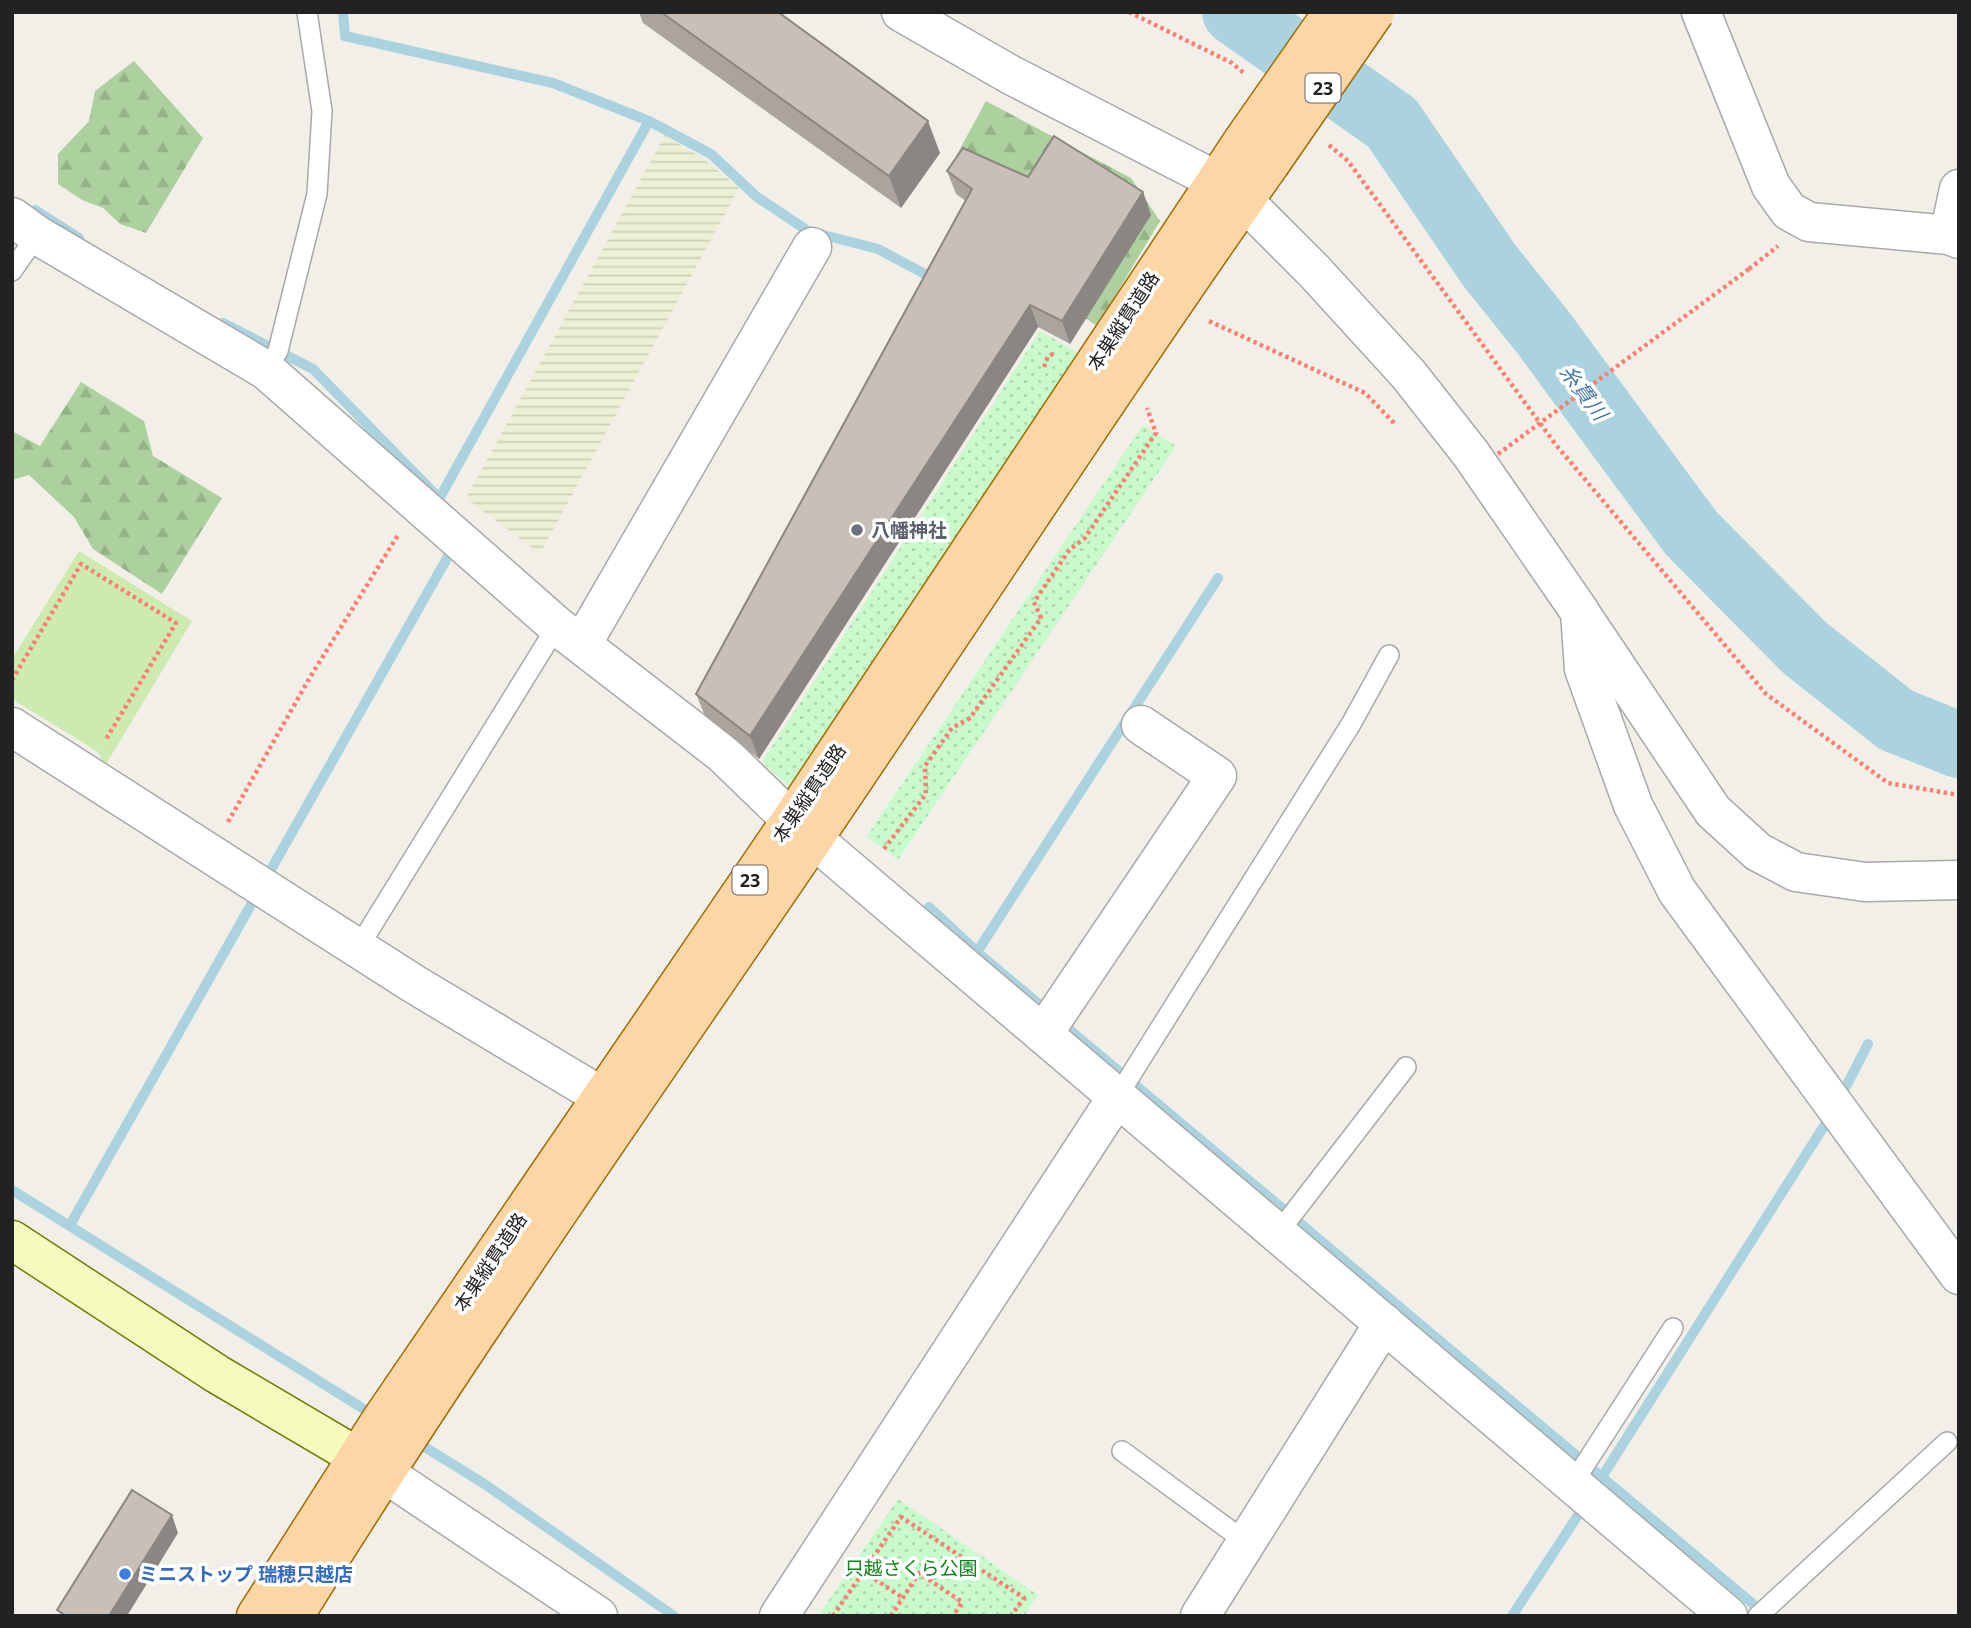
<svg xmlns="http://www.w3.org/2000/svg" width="1971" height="1628" font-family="'Open Sans','Noto Sans JP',sans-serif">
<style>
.farmland{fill:url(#farmland-rules)}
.grass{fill:#cdebb0}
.forest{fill:url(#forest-firs)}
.park{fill:url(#park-dots)}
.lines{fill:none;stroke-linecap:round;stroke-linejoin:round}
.stream{stroke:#aad3df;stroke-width:10}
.river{stroke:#aad3df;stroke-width:66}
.lane-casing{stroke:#a9a9a9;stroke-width:22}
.street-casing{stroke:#a9a9a9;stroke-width:41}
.secondary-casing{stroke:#707d05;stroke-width:41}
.primary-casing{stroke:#a06b00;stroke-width:41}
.path{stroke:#fa8072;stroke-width:4.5;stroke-dasharray:3.5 3.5;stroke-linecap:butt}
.lane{stroke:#fff;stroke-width:19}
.street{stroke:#fff;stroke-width:38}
.secondary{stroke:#f7fabf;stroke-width:38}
.primary{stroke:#fcd6a4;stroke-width:38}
.primary-bridge-casing{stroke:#a06b00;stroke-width:41;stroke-linecap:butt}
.path-bridge{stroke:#fa8072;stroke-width:4.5;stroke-dasharray:3.5 3.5;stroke-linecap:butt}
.primary-bridge{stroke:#fcd6a4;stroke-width:38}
.wall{fill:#aba49e}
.shaded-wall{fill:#8b8681}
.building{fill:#c7bfb8;stroke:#8b8681;stroke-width:2}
.worship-dot{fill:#6b7280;stroke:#fff;stroke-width:2.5}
.shop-dot{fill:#3f7fe0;stroke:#fff;stroke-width:2.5}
.labels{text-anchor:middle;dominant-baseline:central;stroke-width:7;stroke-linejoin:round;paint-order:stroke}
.shield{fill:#fff;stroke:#646464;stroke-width:2}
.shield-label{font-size:18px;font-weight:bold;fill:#222}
.street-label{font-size:19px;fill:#222;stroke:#fff}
.worship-label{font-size:19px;font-weight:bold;fill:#5b616d;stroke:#fff;text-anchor:start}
.park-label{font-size:19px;fill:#0c8416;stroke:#fff}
.shop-label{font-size:19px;font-weight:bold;fill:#366cbe;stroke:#fff;text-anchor:start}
.water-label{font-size:21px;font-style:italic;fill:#4a7aab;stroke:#fff}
</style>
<defs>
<pattern id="farmland-rules" width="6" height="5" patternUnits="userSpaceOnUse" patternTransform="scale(1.75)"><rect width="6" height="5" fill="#eef0d5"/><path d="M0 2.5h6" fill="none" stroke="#ccceb7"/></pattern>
<pattern id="forest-firs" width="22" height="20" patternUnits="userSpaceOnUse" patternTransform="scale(1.75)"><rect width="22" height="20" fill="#add19e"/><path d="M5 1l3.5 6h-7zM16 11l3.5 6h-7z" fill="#95b388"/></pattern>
<pattern id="park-dots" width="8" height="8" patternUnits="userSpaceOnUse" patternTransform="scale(1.75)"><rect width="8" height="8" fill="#c8facc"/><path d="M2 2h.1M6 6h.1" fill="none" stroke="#acd6af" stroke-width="1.8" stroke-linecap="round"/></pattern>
</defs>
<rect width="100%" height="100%" fill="#f2efe9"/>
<!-- farmland -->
<polygon class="farmland" points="665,135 705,160 739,188 540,554 466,498"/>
<!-- grass -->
<polygon class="grass" points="79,551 192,621 105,766 98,752 12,699 12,659"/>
<!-- forest -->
<g class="forest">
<polygon points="134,61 203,138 146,233 120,224 103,208 82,200 58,184 58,154 89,121 95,91"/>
<polygon points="986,101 1131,178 1160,221 1097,326 1046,291 989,175 956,156"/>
<polygon points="81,382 144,421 153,456 222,498 162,594 93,549 74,517 29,475 12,480 12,431 40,446"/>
</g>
<!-- park -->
<g class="park">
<polygon points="1040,331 1082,355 921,597 789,786 762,762"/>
<polygon points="1143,425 1176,446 898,860 867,836"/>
<polygon points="898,1499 1038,1595 1024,1616 818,1616"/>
</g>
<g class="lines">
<!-- stream -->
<g class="stream">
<polyline points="343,12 345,36 553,83 649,121 711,154 757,197 808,231 878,249 936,280"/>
<polyline points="32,215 35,210 79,238"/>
<polyline points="223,323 313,369 434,493"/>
<polyline points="439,499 649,121"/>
<polyline points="929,907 977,952 1765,1614"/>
<polyline points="977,952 1218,578"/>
<polyline points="1840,1098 1868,1044"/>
<polyline points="12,1190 375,1416"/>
<polyline points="70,1225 455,544"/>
<polyline points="415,1441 483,1483 674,1616"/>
<polyline points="1600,1480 1831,1115"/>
<polyline points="1512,1616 1586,1503"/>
</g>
<!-- river -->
<polyline class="river" points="1235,12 1392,123 1489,265 1542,331 1691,533 1805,648 1896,720 1959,745"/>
<!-- lane casing -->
<g class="lane-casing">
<g id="lane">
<polyline points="12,271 37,235"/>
<polyline points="266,370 278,351 317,194 322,111 307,12"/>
<polyline points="358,948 557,626"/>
<polyline points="1117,1097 1351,724 1389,655"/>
<polyline points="1278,1233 1406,1067"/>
<polyline points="1122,1451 1246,1542"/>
<polyline points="1573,1483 1673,1328"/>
<polyline points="1758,1616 1947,1442"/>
</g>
</g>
<!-- street casing -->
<g class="street-casing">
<g id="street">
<polyline points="901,12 1011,75 1215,180 1244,201 1314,271 1409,375 1471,454 1580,612 1584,669 1633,805 1677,891 1959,1275"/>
<polyline points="1701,12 1771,186 1789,211 1809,222 1949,235 1959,239"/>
<polyline points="12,217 37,235 266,370 557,626 723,754 791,820 1728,1616"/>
<polyline points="1949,235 1959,189"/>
<polyline points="1581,614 1713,811 1758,852 1796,872 1865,882 1959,880"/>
<polyline points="582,644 812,247"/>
<polyline points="12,727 414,984 626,1111"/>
<polyline points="1043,1034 1217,776 1141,725"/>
<polyline points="383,1472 598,1616"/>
<polyline points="779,1616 1117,1097"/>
<polyline points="1200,1616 1384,1323"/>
</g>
</g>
<!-- secondary casing -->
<g class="secondary-casing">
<polyline id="secondary" points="12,1240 217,1374 383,1472"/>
</g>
<!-- primary casing -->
<g class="primary-casing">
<g id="primary">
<polyline points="256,1616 381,1420 791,820 1242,142"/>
<path d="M294,1616C458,1352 637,1098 812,841C965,616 1113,387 1270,164"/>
</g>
</g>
<!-- path -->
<g class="path">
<polyline points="1129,12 1232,63 1245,74"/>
<polyline points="1329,145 1348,161 1556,445 1766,694 1888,783 1959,795"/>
<polyline points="1749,269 1778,246"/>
<polyline points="1209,321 1365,393 1396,425"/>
<polyline points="1044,367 1048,356 1055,353"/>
<polyline points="12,680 81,564 176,623 105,741"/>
<polyline points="228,822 309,679 398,535"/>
<polyline points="884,849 926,794 925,766 952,728 970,718 1041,618 1034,602 1070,549 1084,539 1156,433 1147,408"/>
<polyline points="863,1571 903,1598"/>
<polyline points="833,1616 901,1517 1024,1598 1011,1616"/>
<polyline points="891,1616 919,1573 962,1602 953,1616"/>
</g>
<!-- lane -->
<use href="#lane" class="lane"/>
<!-- street -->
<use href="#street" class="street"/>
<!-- secondary -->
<use href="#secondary" class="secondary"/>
<!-- primary -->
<use href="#primary" class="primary"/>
<!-- primary-bridge casing -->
<g class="primary-bridge-casing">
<g id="primary-bridge">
<polyline points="1242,142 1333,12"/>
<polyline points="1270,164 1375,12"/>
</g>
</g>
<!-- path-bridge -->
<polyline class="path-bridge" points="1498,454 1749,269"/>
<!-- primary-bridge -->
<use href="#primary-bridge" class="primary-bridge"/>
</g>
<!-- wall -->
<g class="wall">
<polygon points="639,12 778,12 940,153 901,208 643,23"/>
<polygon points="947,171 1028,177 1143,192 1151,215 1070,344 1038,327 759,759 705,716 696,694 966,201 956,194"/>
</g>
<!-- shaded-wall -->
<g class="shaded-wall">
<polygon points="928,121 940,153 901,208 889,176"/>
<polygon points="1143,192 1151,215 1070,344 1062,321"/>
<polygon points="1030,305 1038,327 759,759 750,736"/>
<polygon points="172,1515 178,1533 127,1616 109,1616"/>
</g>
<!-- building -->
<g class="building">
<polygon points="661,12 778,12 928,121 889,176"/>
<polygon points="1054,136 1143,192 1062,321 1030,305 750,736 696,694 972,189 947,171 963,148 1028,177"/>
<polygon points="132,1490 172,1515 109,1616 66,1616 57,1610"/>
</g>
<!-- markers -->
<circle class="worship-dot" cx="857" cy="530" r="7"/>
<circle class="shop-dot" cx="125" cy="1574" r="7"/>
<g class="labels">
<!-- shield labels -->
<g class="shield">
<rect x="1305.5" y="73.5" width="35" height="29" rx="5"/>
<rect x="732.5" y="865.5" width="35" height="29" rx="5"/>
</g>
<g class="shield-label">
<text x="1323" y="88">23</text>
<text x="750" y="880">23</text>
</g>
<!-- street labels -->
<g class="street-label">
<text transform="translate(1123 321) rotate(-57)">本巣縦貫道路</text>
<text transform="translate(809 793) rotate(-56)">本巣縦貫道路</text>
<text transform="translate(490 1262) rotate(-56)">本巣縦貫道路</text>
</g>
<!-- worship labels -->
<g class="worship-label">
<text x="871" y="530">八幡神社</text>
</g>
<!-- park labels -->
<g class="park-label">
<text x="911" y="1568">只越さくら公園</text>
</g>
<!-- shop labels -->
<g class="shop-label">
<text x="139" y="1574">ミニストップ 瑞穂只越店</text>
</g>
<!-- water labels -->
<g class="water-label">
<text transform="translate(1584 392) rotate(53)">糸貫川</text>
</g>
</g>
<!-- border -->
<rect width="1971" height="1628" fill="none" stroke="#222222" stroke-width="28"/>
</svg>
